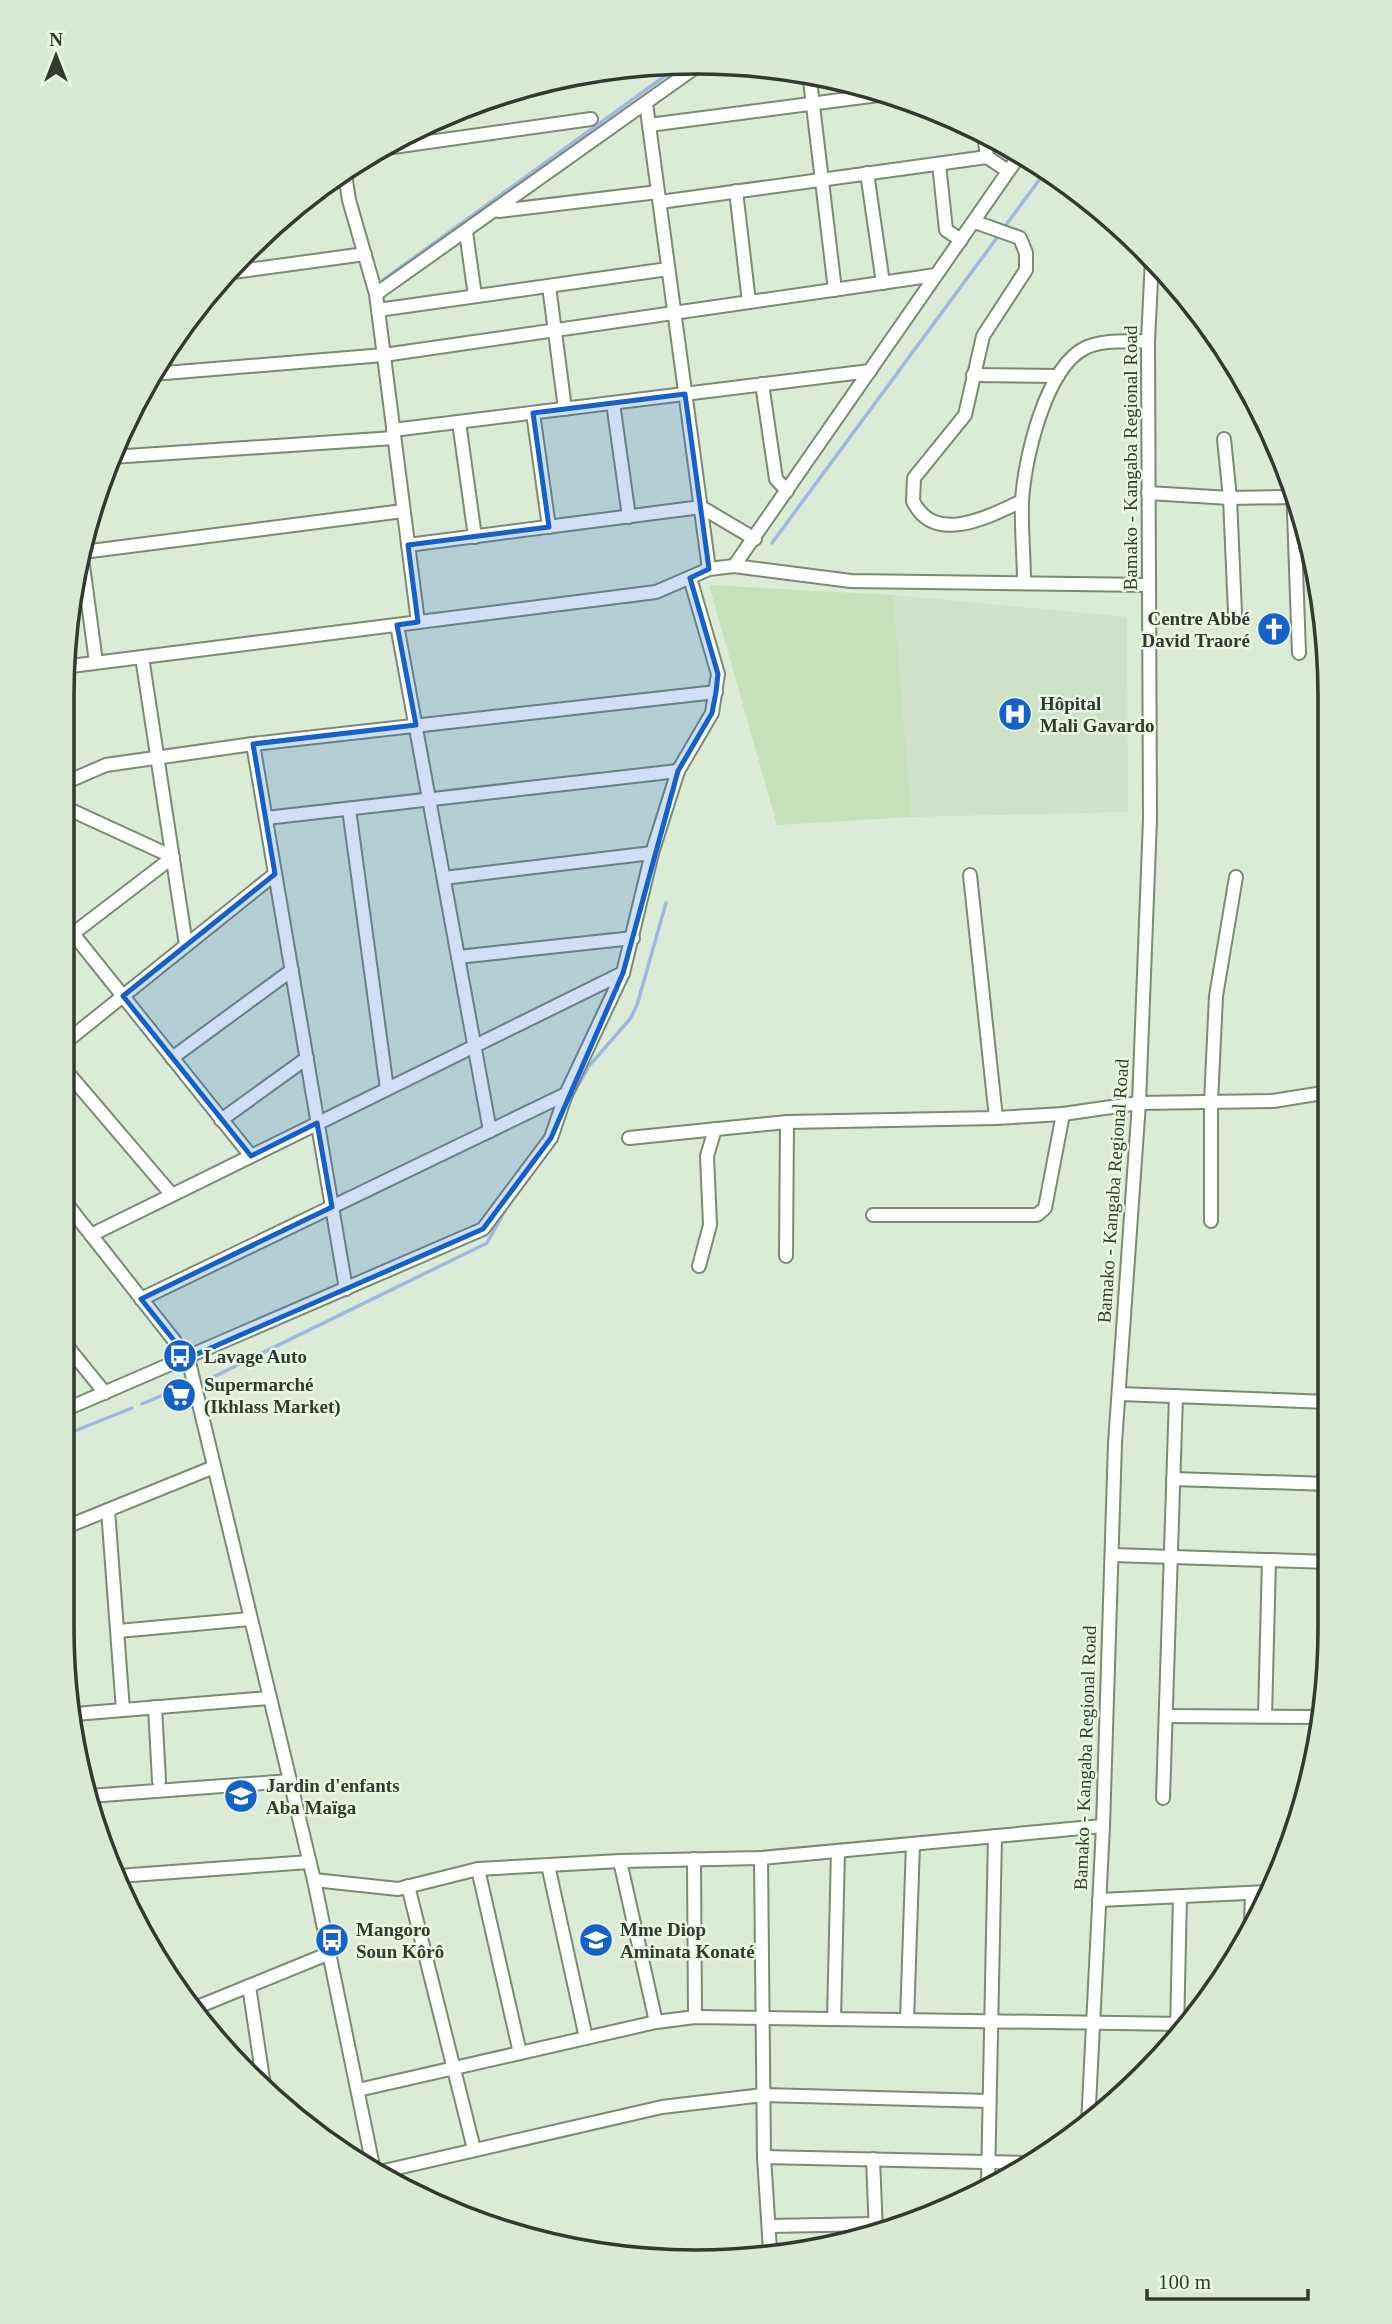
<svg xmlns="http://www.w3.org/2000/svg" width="1392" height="2324" font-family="Georgia,serif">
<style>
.built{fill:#cee2c7}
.green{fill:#c4e1b9}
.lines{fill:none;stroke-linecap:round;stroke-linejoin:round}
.stream{stroke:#9eb8e1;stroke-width:3.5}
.minor-casing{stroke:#7b8976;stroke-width:16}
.minor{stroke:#fff;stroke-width:12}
.marked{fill:#1461cb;fill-opacity:0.2;stroke:#1461cb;stroke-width:5;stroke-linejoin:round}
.labels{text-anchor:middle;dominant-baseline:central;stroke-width:5;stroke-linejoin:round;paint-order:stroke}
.street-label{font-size:19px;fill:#333931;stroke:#e9f8e3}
.poi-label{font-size:19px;font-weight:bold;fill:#333931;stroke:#e9f8e3;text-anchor:start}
.rim{fill:none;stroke:#333931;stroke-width:3.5}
</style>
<rect width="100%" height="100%" fill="#dcebd6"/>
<!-- built -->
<polygon class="built" points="893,595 1127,617 1128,812 912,817"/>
<!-- green -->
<polygon class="green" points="709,585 893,595 912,817 777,825"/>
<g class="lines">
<!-- stream -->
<g class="stream">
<polyline points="1003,229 1048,168"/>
<polyline points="383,280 683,63"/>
<polyline points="772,543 999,235"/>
<polyline points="570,1100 589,1066 630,1019 637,1005 666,903"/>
<polyline points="203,1382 487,1243 509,1203"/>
<polyline points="142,1404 186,1385"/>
<polyline points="62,1436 132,1408"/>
</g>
<!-- minor casing -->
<g class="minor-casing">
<g id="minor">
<polyline points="809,72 835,290"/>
<polyline points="646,103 709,569"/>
<polyline points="649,125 886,94"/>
<polyline points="984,134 987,157"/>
<polyline points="379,149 591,119"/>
<polyline points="939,164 946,230 961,240"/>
<polyline points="344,168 349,200 376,294 418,622"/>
<polyline points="867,173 883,283"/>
<polyline points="736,191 749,302"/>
<polyline points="660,202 987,157 1008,171"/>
<polyline points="499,211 658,192"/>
<path d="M975,222L1020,238L1026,253V270L983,336L965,415L914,478L913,501C934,546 990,516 1022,501"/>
<polyline points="466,232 475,296"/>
<polyline points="226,273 365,254"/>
<polyline points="549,286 565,409"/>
<polyline points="376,294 703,62"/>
<polyline points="378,310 668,269"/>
<polyline points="153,374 384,355 936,275"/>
<polyline points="973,375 1058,376"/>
<polyline points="762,384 776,479 787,491"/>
<polyline points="613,403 629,517"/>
<polyline points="533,413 549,527"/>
<polyline points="459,422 475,537"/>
<polyline points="393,430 870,371"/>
<polyline points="1224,439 1230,498 1294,497"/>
<polyline points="112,457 394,438"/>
<polyline points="1293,484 1299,653"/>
<polyline points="1148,493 1230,498 1235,613"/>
<polyline points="408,545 701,507 755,539"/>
<polyline points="83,552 403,511"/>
<polyline points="82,558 96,662"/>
<polyline points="734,566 1021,153"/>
<path d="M1024,582C1024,556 1021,529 1022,502C1024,461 1045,368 1085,348C1103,339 1128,342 1148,341"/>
<polyline points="397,625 490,1131"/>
<polyline points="1325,632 1329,676"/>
<polyline points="142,657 186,945"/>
<polyline points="63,667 656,592 709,569 734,566 851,581 1149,585"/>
<polyline points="253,744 346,1289"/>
<polyline points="62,784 106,765 253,744 716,692"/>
<polyline points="349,809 387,1089"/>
<polyline points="266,818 678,771"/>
<polyline points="1328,870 1329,876"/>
<polyline points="970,875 996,1118"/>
<polyline points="444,878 652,853"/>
<polyline points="1329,906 1326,931 1329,962"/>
<polyline points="62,920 251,1156"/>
<polyline points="62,942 173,857 62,806"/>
<polyline points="458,957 633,938"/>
<polyline points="62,1045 275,874"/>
<polyline points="172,1058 292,970"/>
<polyline points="62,1066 172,1195"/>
<polyline points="221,1120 307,1058"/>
<polyline points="629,1138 787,1122 996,1118 1063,1114 1139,1103 1273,1101 1329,1092"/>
<polyline points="62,1198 188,1358 314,1880 373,2166"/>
<polyline points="873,1215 1037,1215 1045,1208 1063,1114"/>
<polyline points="1211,1221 1211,1102 1216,996 1236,877"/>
<polyline points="91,1235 623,973"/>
<polyline points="786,1256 787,1122"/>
<polyline points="699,1266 710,1225 707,1156 715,1129"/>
<polyline points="141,1299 566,1094"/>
<polyline points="62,1340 105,1393"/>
<polyline points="1119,1394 1329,1402"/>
<polyline points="62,1411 483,1229 551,1138 566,1094 623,973 652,853 678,771 712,713 718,674 690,578"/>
<polyline points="1173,1479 1329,1484"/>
<polyline points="108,1510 123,1710"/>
<polyline points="61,1529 214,1467"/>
<polyline points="1112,1555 1329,1562"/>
<polyline points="118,1631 250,1619"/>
<polyline points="155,1707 159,1781"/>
<polyline points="75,1714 269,1698"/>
<polyline points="1166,1716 1320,1717"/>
<polyline points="1265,1716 1269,1560"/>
<polyline points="89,1796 290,1781"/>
<polyline points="1163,1798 1176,1396"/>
<polyline points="761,1858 764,2157 770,2250"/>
<polyline points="694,1859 695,2017"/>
<polyline points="620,1861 656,2022"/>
<polyline points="548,1865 586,2038"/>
<polyline points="478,1869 520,2053"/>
<polyline points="118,1876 309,1862"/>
<polyline points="314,1880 398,1889 478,1869 620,1861 761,1858 1103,1826"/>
<polyline points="408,1886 474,2149"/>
<polyline points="1099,1900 1267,1892"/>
<polyline points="1251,1925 1252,1893"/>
<polyline points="249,1986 264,2086"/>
<polyline points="190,2010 330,1953"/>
<polyline points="834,2019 838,1851"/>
<polyline points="907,2020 913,1844"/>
<polyline points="1177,2031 1180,1896"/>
<polyline points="358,2090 656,2022 695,2017 1183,2024"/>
<polyline points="1088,2125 1103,1826 1115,1443 1139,1103 1150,819 1148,341 1152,259"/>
<polyline points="764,2157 1024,2163"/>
<polyline points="873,2159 876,2233"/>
<polyline points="384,2171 662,2107 763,2095 989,2101"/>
<polyline points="988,2182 995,1836"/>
<polyline points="769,2226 874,2224"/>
</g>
</g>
<!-- minor -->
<use href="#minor" class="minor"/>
</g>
<!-- marked area -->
<path class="marked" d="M685,394L709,569L690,578L718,674L716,692L712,713L678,771L623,973L551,1138L483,1229L188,1358L141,1299L332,1207L317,1123L251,1156L123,996L275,874L253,744L416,725L397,625L418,622L408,545L549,527L533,413Z"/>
<!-- icons -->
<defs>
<g id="church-disc" transform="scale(1.75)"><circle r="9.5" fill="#1461cb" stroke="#e9f8e3"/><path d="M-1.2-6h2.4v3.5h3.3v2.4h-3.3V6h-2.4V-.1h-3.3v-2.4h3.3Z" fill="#fff"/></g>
<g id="hospital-disc" transform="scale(1.75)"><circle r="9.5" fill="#1461cb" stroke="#e9f8e3"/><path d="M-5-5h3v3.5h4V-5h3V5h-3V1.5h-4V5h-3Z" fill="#fff"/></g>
<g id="bus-disc" transform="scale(1.75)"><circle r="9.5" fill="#1461cb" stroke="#e9f8e3"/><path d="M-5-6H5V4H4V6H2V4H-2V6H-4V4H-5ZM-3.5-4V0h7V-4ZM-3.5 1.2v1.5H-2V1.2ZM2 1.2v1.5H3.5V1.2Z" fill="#fff"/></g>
<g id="supermarket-disc" transform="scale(1.75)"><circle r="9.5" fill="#1461cb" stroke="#e9f8e3"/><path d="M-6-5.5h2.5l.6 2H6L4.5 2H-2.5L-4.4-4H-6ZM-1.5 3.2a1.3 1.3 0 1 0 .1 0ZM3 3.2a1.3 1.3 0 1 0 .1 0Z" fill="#fff"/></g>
<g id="school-disc" transform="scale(1.75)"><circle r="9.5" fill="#1461cb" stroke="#e9f8e3"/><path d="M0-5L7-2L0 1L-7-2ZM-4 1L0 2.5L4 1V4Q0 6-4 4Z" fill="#fff"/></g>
</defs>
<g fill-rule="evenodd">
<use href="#church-disc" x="1274" y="629"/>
<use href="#hospital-disc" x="1015" y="714"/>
<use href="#bus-disc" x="180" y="1356"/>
<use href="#supermarket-disc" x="179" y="1395"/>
<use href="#school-disc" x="241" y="1796"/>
<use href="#bus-disc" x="332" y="1940"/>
<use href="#school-disc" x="596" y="1940"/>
</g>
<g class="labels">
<!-- street labels -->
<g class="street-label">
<text transform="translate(1130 458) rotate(-90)">Bamako - Kangaba Regional Road</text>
<text transform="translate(1113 1191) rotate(-86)">Bamako - Kangaba Regional Road</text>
<text transform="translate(1085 1758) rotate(-88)">Bamako - Kangaba Regional Road</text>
</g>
<!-- poi labels -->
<g class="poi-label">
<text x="1250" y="618" text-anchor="end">Centre Abbé<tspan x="1250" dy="22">David Traoré</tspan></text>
<text x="1040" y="703">Hôpital<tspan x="1040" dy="22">Mali Gavardo</tspan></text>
<text x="204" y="1356">Lavage Auto</text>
<text x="204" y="1384">Supermarché<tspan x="204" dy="22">(Ikhlass Market)</tspan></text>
<text x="266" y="1785">Jardin d'enfants<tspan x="266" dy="22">Aba Maïga</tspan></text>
<text x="356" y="1929">Mangoro<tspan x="356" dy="22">Soun Kôrô</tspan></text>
<text x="620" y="1929">Mme Diop<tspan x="620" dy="22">Aminata Konaté</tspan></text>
</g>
</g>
<!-- crop -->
<path d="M0 0H1392V2324H0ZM696 74H696A622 622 0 0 1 1318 696V1628A622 622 0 0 1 696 2250H696A622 622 0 0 1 74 1628V696A622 622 0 0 1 696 74Z" fill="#dae9d5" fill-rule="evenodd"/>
<path class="rim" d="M696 74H696A622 622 0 0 1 1318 696V1628A622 622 0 0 1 696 2250H696A622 622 0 0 1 74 1628V696A622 622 0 0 1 696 74Z"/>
<!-- north arrow -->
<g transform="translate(56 56)" stroke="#e9f8e3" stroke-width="5" paint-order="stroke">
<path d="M0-5L12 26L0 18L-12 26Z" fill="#333931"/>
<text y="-10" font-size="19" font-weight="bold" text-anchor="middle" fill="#333931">N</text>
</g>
<!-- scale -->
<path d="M1147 2289v10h161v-10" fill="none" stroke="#333931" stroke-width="3.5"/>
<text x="1158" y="2289" font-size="21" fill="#333931" stroke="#e9f8e3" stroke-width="5" paint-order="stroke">100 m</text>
</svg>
